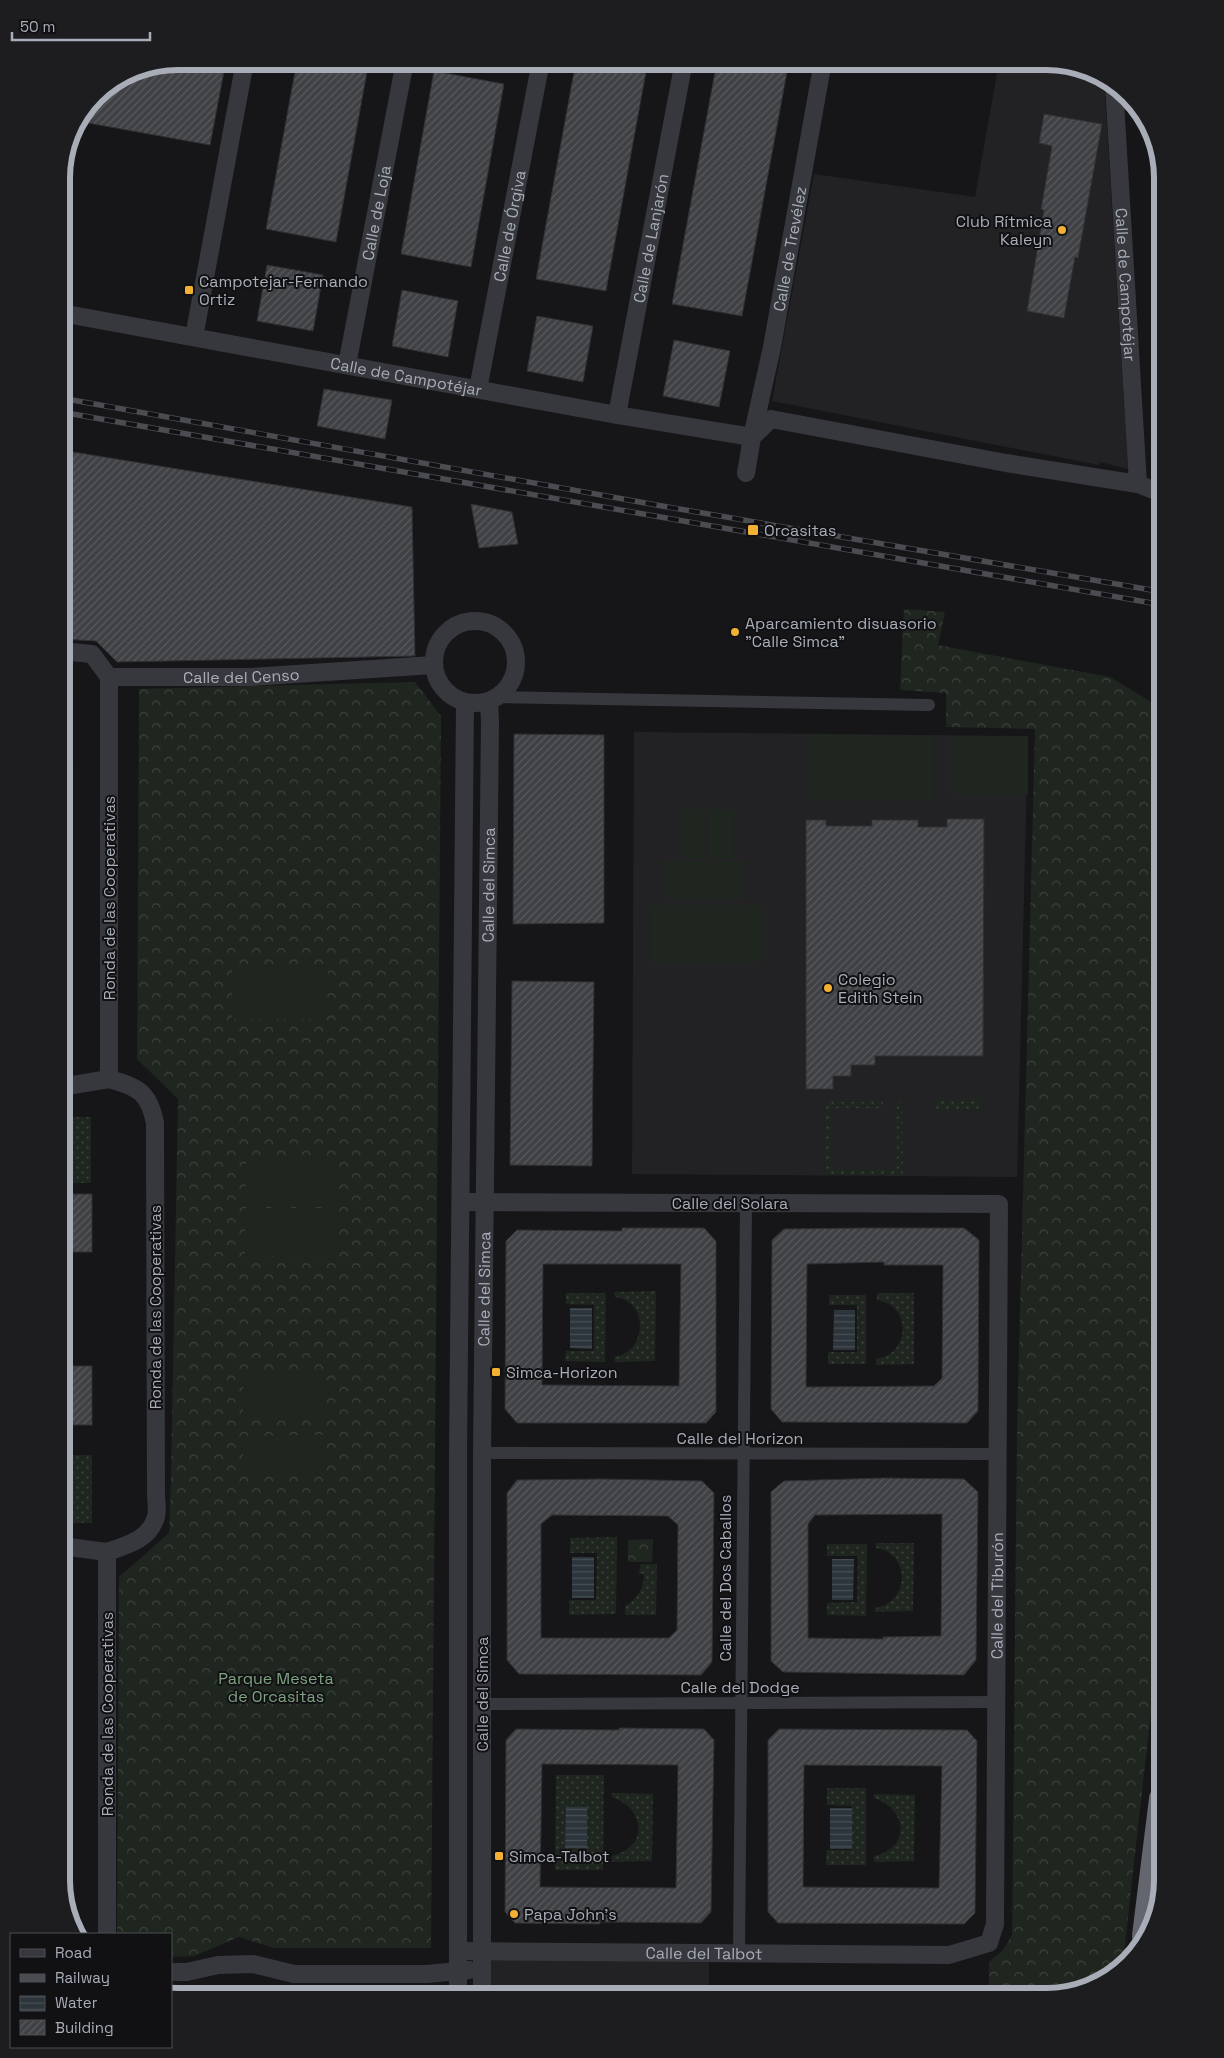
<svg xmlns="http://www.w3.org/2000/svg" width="1224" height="2058" font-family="'Space Grotesk',sans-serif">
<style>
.built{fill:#222225}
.forest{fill:url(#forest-crowns)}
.garden{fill:url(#garden-dots)}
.pitch{fill:#1e261f}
.water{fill:url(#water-rules)}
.building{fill:url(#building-hatch);stroke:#303034;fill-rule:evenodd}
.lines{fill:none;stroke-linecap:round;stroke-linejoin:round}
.pedestrian{stroke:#37383d;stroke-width:12}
.minor{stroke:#37383d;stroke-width:18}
.motorway{stroke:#63666e;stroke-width:28}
.rail-casing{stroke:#4a4c52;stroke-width:5.5}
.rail{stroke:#111113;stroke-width:4;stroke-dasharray:11;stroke-linecap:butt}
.poi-dot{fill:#f2b134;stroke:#111113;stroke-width:2}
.labels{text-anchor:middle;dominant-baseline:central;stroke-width:4;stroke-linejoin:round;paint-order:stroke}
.street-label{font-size:16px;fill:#a8adb8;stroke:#111113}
.poi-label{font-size:16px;fill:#a8adb8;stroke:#111113;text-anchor:start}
.park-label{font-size:16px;fill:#7fa381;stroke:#111113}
.rim{fill:none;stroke:#a8adb8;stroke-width:6}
</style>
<defs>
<pattern id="forest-crowns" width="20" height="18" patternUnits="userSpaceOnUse" patternTransform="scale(1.25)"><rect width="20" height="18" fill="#1e261f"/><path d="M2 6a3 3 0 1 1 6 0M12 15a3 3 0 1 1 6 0" fill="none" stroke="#3c433d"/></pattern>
<pattern id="garden-dots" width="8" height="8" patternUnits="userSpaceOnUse" patternTransform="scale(1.25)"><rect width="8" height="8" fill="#1e261f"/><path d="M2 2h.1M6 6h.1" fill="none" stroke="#3c433d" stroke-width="1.8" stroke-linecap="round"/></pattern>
<pattern id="water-rules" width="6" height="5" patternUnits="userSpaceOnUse" patternTransform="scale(1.25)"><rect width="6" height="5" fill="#2c353c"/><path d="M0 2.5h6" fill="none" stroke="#485056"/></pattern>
<pattern id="building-hatch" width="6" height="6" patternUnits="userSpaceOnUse" patternTransform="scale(1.25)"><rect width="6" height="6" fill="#404145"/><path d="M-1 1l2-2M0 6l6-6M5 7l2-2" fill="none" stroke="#595a5e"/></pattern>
</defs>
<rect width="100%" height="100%" fill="#161618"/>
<!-- built -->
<g class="built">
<polygon points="999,62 1054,62 1104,79 1128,469 1100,462 1099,465 772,401 814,174 975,197"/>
<polygon points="634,732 1028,736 1017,1177 632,1174"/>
<polygon points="482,1951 709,1953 709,1997 482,1997"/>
</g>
<!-- forest -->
<g class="forest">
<polygon points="904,609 945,612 938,645 1110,677 1163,709 1163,1592 1154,1685 1123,1962 1097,1985 1046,1997 989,1997 989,1962 1003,1950 1012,1935 1017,1429 1035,729 946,727 946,693 900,690"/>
<polygon points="415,682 441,716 431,1948 274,1948 239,1937 194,1956 171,1957 171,1934 117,1934 119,1577 169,1533 171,1479 178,1099 137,1059 139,689"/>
<polygon points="653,1539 652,1562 628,1562 628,1540"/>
<rect x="726" y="1986" width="228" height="11"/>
</g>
<!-- garden -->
<g class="garden">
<polygon points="897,1099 902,1099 903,1175 825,1175 825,1102 883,1102 883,1108 831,1108 831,1170 897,1170"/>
<polygon points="981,1099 981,1109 936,1110 936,1100"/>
<rect x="61" y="1117" width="30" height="66"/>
<path d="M656,1291L655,1361L615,1362L614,1357C648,1352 649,1301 615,1297L614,1292Z"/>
<polygon points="566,1293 606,1293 605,1362 565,1361 566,1351 594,1351 594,1305 566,1304"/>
<path d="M877,1293H914V1364L876,1365V1359C911,1354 912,1305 877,1300Z"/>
<polygon points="829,1295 866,1295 866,1364 828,1364 828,1352 857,1352 857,1305 829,1305"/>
<rect x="61" y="1455" width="31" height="68"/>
<polygon points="617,1537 616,1614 569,1615 569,1600 596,1600 597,1553 570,1553 570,1538"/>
<path d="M876,1543H914L913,1611L875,1612V1608C910,1603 911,1553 876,1548Z"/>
<polygon points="827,1544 867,1544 866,1616 827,1615 827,1603 857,1602 858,1556 827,1556"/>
<path d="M640,1564H657L656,1615H625V1606C637,1600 644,1588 644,1574H639Z"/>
<polygon points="556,1775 604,1775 603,1870 555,1870"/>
<polygon points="827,1788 866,1788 866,1865 826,1865 827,1850 852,1850 852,1806 827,1805"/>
<path d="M612,1793L653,1794L652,1861L612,1862V1856C649,1847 646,1809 612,1797Z"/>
<path d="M874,1794L915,1795L914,1861L874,1862V1856C911,1848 908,1810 874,1798Z"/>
</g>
<!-- pitch -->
<g class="pitch">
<polygon points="808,734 933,736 932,801 807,800"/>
<rect x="951" y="736" width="77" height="58"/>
<polygon points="680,809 705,809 704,858 680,858"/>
<polygon points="709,809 733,810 733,859 709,859"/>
<polygon points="664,861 743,861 743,899 664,898"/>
<rect x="651" y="905" width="110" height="57"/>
<polygon points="328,965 327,1019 232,1019 232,966"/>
<rect x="246" y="1158" width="93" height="44"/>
<rect x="245" y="1208" width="93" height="48"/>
<polygon points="243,1373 324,1374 323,1416 243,1415"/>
<polygon points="327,1435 326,1476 243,1476 243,1436"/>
<polygon points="989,1985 989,1997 954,1997 954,1986"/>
</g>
<!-- water -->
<g class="water">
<polygon points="570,1308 592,1308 592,1349 570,1348"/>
<polygon points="834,1310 855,1310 855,1350 833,1350"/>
<rect x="572" y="1557" width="22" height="41"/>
<polygon points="832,1559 854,1559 853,1600 832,1600"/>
<polygon points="566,1807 587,1807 587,1848 565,1848"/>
<rect x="830" y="1808" width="22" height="41"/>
</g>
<!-- building -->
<g class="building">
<polygon points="178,61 226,61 210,145 77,121 96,95 134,70"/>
<polygon points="297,61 369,61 336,242 266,229"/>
<polygon points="576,61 648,61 606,291 536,279"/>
<polygon points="717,61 789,61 742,316 672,304"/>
<polygon points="434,71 504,84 471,267 401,254"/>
<polygon points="1044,114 1102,124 1078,258 1075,257 1064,318 1027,311 1044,210 1041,209 1052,146 1039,143"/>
<polygon points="267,265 323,275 313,331 257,321"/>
<polygon points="402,290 458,301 448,357 392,346"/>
<polygon points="537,316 593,326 583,382 527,371"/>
<polygon points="674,340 730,351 719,407 663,396"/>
<polygon points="324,389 392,400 385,439 317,426"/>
<polygon points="61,450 412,507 415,656 117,662 96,641 61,639"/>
<polygon points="471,504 512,512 518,544 479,548"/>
<polygon points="514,734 604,735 604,923 513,924"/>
<polygon points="947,819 984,819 983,1056 875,1056 875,1065 851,1065 851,1076 833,1076 833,1089 806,1089 806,820 826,820 826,826 872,826 872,820 918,820 918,827 947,827"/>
<polygon points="512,981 594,982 592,1166 510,1165"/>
<rect x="61" y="1194" width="31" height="58"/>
<path d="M622,1228H704L716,1241V1412L706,1423H517L505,1409L506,1241L517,1230L622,1231ZM543,1264H681L679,1386L542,1385Z"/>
<path d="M865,1228H964L979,1240L978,1411L967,1423L782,1422L771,1409L772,1240L784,1229ZM884,1262V1265H943L942,1378L934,1386L806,1387L807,1264Z"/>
<rect x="61" y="1366" width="31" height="59"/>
<path d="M884,1478L964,1479L978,1492L976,1660L964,1675L783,1672L771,1661V1492L784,1481ZM942,1514L941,1636L883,1637V1639L808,1638V1524L815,1515Z"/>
<path d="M602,1479L702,1481L714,1493L712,1662L701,1675L519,1674L507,1660V1493L517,1480ZM552,1515L668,1516L678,1525L677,1630L669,1638H541V1524Z"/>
<path d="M619,1728L704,1729L714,1740L711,1912L701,1923L600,1922V1924L515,1923L505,1912L506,1740L516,1729L619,1730ZM542,1764L678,1765L676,1888L540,1887Z"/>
<path d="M779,1729L967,1730L977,1741L975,1913L964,1924L778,1923L768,1912V1740ZM804,1765L942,1766L939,1888L803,1887Z"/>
</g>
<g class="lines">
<!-- pedestrian -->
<g class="pedestrian">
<polyline points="498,697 929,705"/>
<polyline points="482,1453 998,1454"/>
<polyline points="482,1704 997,1702"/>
<polyline points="739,1953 746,1204"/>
</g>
<!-- minor -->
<g class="minor">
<path id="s1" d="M1114,85L1138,484"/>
<path id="s2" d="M61,313L617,415L752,437L772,347L823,61"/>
<polyline points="194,337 245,61"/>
<path id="s3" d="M347,365L405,61"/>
<path id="s4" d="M478,389L541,61"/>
<path id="s5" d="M617,415L684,61"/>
<polyline points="746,473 752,437 771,419 1006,463 1138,484 1153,490"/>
<circle cx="475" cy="662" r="41"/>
<path id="s6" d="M61,651L92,654L109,677H250L433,665"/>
<polyline points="61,1087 109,1079"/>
<polyline points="61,1546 107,1552"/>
<path d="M107,1934V1552C127,1545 149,1540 156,1517C158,1511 156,1501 156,1494L155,1123C149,1092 138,1087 109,1079V677"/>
<path id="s7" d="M458,1951L949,1955L989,1943L995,1924L999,1204L461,1202"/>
<polyline points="171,1972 187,1972 218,1965 253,1964 294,1974 427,1974 469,1970"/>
<polyline points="458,1997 458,1454 465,703"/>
<path id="s8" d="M482,1997V1453L490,722L489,702"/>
</g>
<!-- motorway -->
<polyline class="motorway" points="1146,1936 1163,1799"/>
<!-- rail casing -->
<g class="rail-casing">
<g id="rail">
<polyline points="61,398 662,506 1163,592"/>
<polyline points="61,412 1163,605"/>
</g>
</g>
<!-- rail -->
<use href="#rail" class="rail"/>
</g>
<!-- markers -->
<g class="poi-dot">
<circle cx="1062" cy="230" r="5"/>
<rect x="184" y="285" width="10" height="10" rx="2.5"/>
<rect x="747" y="524" width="12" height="12" rx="2.5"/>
<circle cx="735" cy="632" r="5"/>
<circle cx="828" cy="988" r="5"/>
<rect x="491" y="1367" width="10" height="10" rx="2.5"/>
<rect x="494" y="1851" width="10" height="10" rx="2.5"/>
<circle cx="514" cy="1914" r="5"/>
</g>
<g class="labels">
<!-- street labels -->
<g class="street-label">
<text stroke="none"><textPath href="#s3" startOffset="155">Calle de Loja</textPath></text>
<text stroke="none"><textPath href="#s4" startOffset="166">Calle de Órgiva</textPath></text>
<text stroke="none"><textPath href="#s5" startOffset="180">Calle de Lanjarón</textPath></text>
<text stroke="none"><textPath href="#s2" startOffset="894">Calle de Trevélez</textPath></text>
<text stroke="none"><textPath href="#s1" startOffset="200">Calle de Campotéjar</textPath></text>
<text stroke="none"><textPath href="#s2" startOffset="351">Calle de Campotéjar</textPath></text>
<text stroke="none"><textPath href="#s6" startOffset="192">Calle del Censo</textPath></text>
<text stroke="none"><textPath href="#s8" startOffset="1112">Calle del Simca</textPath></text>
<text transform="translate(109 898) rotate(-90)">Ronda de las Cooperativas</text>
<text x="730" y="1203">Calle del Solara</text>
<text stroke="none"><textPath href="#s8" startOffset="708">Calle del Simca</textPath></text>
<text transform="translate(155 1307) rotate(-90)">Ronda de las Cooperativas</text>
<text x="740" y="1438">Calle del Horizon</text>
<text transform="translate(725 1578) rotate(-90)">Calle del Dos Caballos</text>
<text stroke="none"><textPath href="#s7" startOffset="881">Calle del Tiburón</textPath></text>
<text x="740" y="1687">Calle del Dodge</text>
<text transform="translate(482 1694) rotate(-90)">Calle del Simca</text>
<text transform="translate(107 1714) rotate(-90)">Ronda de las Cooperativas</text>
<text stroke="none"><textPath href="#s7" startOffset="246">Calle del Talbot</textPath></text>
</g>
<!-- poi labels -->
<g class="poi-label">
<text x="1052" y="221" text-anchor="end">Club Rítmica<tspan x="1052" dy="18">Kaleyn</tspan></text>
<text x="199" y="281">Campotejar-Fernando<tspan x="199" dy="18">Ortiz</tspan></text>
<text x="764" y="530">Orcasitas</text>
<text x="745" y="623">Aparcamiento disuasorio<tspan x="745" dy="18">"Calle Simca"</tspan></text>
<text x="838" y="979">Colegio<tspan x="838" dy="18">Edith Stein</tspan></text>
<text x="506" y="1372">Simca-Horizon</text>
<text x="509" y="1856">Simca-Talbot</text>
<text x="524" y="1914">Papa John's</text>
</g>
<!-- park labels -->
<g class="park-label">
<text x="276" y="1678">Parque Meseta<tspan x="276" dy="18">de Orcasitas</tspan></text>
</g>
</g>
<!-- crop -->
<path d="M0 0H1224V2058H0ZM178 70H1046A108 108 0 0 1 1154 178V1880A108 108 0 0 1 1046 1988H178A108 108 0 0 1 70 1880V178A108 108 0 0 1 178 70Z" fill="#1d1d20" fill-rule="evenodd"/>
<path class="rim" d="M178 70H1046A108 108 0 0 1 1154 178V1880A108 108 0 0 1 1046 1988H178A108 108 0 0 1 70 1880V178A108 108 0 0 1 178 70Z"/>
<!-- legend -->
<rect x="10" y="1933" width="162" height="115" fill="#111113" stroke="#4d4f55"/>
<rect x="20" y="1949" width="25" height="8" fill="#37383d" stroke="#4d4f55"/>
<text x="55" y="1958" font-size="15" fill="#a8adb8">Road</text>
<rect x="20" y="1974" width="25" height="8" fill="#4a4c52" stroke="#4d4f55"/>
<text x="55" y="1983" font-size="15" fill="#a8adb8">Railway</text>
<rect x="20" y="1996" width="25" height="15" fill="url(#water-rules)" stroke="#4d4f55"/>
<text x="55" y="2008" font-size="15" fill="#a8adb8">Water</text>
<rect x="20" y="2020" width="25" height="15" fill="url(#building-hatch)" stroke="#4d4f55"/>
<text x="55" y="2033" font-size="15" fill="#a8adb8">Building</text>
<!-- scale -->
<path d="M12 32v8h138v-8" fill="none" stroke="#a8adb8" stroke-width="2.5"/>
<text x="20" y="32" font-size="15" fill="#a8adb8" stroke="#111113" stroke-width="4" paint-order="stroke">50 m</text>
</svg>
